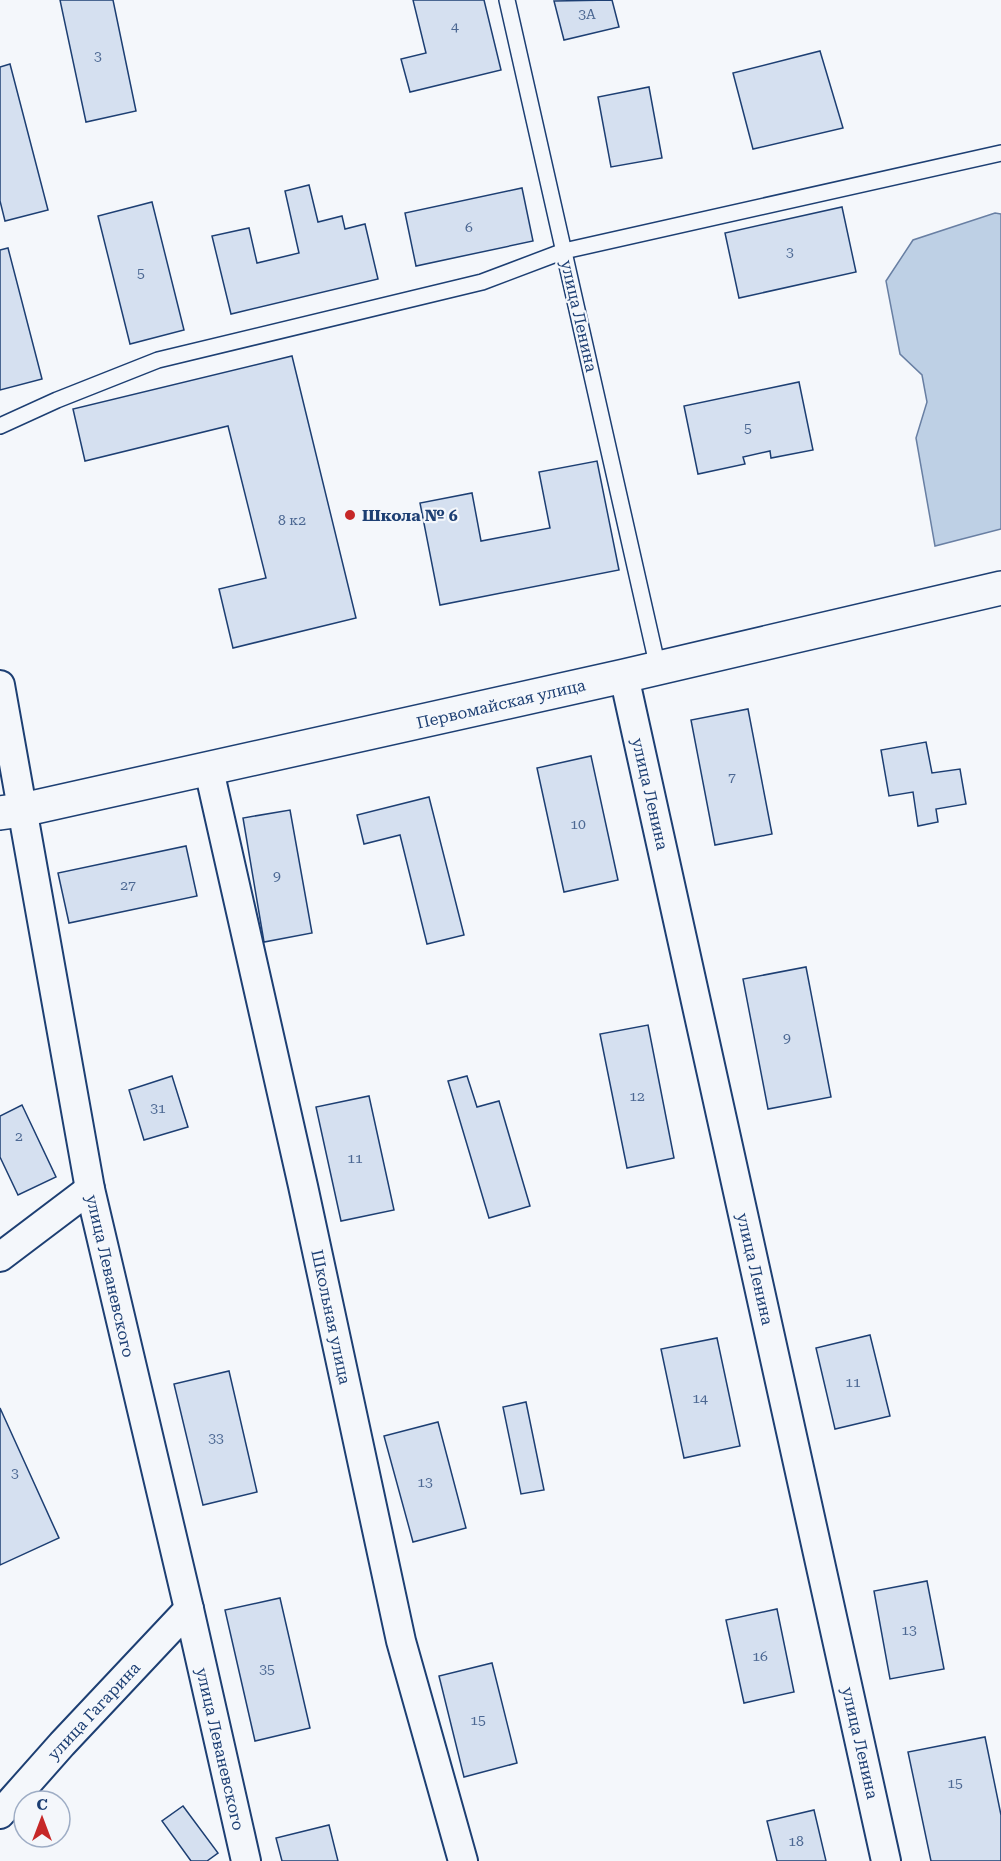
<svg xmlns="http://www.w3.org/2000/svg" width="1001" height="1861" font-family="'Roboto Serif',serif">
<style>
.water{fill:#bed0e5;stroke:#687fa3;stroke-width:1.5}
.building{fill:#d5e0f0;stroke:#1d3f73;stroke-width:1.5}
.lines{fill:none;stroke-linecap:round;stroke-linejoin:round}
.service-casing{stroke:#1d3f73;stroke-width:18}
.minor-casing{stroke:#1d3f73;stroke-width:32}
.primary-casing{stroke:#1d3f73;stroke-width:36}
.service{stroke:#f4f7fb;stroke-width:15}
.minor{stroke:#f4f7fb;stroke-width:28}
.primary{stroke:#f4f7fb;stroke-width:33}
.poi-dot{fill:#c62828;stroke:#f4f7fb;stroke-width:2}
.labels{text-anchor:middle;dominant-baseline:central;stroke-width:4.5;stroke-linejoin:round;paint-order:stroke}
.number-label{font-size:14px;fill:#4b6792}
.street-label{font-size:16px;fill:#1d3f73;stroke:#f4f7fb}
.poi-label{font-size:16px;font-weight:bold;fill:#1d3f73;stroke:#f4f7fb;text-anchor:start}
</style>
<rect width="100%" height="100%" fill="#f4f7fb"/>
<!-- water -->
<polygon class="water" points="995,213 1001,214 1001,529 935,546 916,438 927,402 922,375 900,354 886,281 913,240"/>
<!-- building -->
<g class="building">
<polygon points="60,0 113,0 136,111 86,122"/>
<polygon points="413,0 484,0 501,70 410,92 401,59 426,53"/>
<polygon points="612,0 619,27 564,40 554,1"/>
<polygon points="820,51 843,128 753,149 733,73"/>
<polygon points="10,64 48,210 5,221 0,201 0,67"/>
<polygon points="649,87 662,158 611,167 598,97"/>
<polygon points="309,185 318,222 342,216 345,229 365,224 378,279 231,314 212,236 249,228 257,263 299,253 285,191"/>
<polygon points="522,188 533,241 416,266 405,213"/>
<polygon points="152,202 184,330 130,344 98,216"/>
<polygon points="842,207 856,272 739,298 725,233"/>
<polygon points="8,248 42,379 0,390 0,250"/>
<polygon points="292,356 356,618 233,648 219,589 266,578 228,426 85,461 73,409"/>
<polygon points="799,382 813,450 771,458 770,451 743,457 745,464 698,474 684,406"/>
<polygon points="597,461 619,570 440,605 420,503 472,493 481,541 550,528 539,472"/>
<polygon points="748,709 772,834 715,845 691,720"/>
<polygon points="926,742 932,773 960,769 966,804 936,809 938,822 918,826 913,792 889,796 881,750"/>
<polygon points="591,756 618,880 564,892 537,768"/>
<polygon points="429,797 464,935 427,944 400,835 364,844 357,815"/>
<polygon points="290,810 312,933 264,942 243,818"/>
<polygon points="186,846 197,896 69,923 58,873"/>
<polygon points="806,967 831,1097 768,1109 743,979"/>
<polygon points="648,1025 674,1158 627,1168 600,1034"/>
<polygon points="172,1076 188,1127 144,1140 129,1090"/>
<polygon points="467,1076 477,1107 499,1101 530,1206 489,1218 448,1081"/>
<polygon points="369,1096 394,1210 341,1221 316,1107"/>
<polygon points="22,1105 56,1177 18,1195 0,1157 0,1116"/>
<polygon points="870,1335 890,1416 835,1429 816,1348"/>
<polygon points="717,1338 740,1446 684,1458 661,1349"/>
<polygon points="229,1371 257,1492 203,1505 174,1384"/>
<polygon points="526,1402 544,1490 521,1494 503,1407"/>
<polygon points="0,1408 59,1538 0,1565"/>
<polygon points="438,1422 466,1528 413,1542 384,1436"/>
<polygon points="927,1581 944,1669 890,1679 874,1591"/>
<polygon points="280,1598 310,1728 255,1741 225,1610"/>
<polygon points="777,1609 794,1692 744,1703 726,1620"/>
<polygon points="492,1663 517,1763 464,1777 439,1676"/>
<polygon points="985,1737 1001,1815 1001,1861 931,1861 908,1752"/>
<polygon points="183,1806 218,1853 207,1861 191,1861 162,1821"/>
<polygon points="814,1810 826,1861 777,1861 767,1821"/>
<polygon points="329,1825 338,1861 282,1861 276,1838"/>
</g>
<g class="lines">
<!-- service casing -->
<g class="service-casing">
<g id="service">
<polyline points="507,0 658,668"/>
<polyline points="0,426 57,400 158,360 482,282 564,251 1001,153"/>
</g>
</g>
<!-- minor casing -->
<g class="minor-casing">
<g id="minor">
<polyline points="624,676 886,1861"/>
<polyline points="0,685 90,1189 189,1609 246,1861"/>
<polyline points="209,770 303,1186 401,1641 463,1861"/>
<polyline points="0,1257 90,1189"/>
<polyline points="0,1814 62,1744 189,1609"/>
</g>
</g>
<!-- primary casing -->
<g class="primary-casing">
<polyline id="primary" points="0,813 22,810 624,676 1001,588"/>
</g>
<!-- service -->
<use href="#service" class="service"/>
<!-- minor -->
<use href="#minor" class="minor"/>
<!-- primary -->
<use href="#primary" class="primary"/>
</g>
<!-- markers -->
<circle class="poi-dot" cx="350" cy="515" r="6"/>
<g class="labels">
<!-- number labels -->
<g class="number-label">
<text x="587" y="14">3А</text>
<text x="455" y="26">4</text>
<text x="98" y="56">3</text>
<text x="469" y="227">6</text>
<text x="790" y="252">3</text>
<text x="141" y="273">5</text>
<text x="748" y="428">5</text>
<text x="292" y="520">8 к2</text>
<text x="732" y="777">7</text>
<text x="578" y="824">10</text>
<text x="277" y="876">9</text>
<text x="128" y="885">27</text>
<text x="787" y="1038">9</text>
<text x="637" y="1096">12</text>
<text x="158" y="1108">31</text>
<text x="19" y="1136">2</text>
<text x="355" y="1158">11</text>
<text x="853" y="1382">11</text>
<text x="700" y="1398">14</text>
<text x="216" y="1438">33</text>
<text x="15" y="1473">3</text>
<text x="425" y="1482">13</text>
<text x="909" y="1630">13</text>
<text x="760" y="1656">16</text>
<text x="267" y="1669">35</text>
<text x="478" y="1720">15</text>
<text x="955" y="1783">15</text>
<text x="796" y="1841">18</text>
</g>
<!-- street labels -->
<g class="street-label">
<text transform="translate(579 316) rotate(77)">улица Ленина</text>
<text transform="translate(501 704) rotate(-13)">Первомайская улица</text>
<text transform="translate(650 794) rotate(77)">улица Ленина</text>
<text transform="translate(755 1269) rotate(77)">улица Ленина</text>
<text transform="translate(110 1276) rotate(77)">улица Леваневского</text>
<text transform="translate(331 1317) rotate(78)">Школьная улица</text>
<text transform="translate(94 1711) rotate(-47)">улица Гагарина</text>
<text transform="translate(860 1743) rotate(77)">улица Ленина</text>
<text transform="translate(220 1749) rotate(77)">улица Леваневского</text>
</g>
<!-- poi labels -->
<g class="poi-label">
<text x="362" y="515">Школа № 6</text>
</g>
</g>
<!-- north arrow -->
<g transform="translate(42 1819)"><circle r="28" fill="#f4f7fb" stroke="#9eadc5" stroke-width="1.5"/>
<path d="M0-4.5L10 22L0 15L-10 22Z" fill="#c62828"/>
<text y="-9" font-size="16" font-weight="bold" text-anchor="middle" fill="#1d3f73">С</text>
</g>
</svg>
